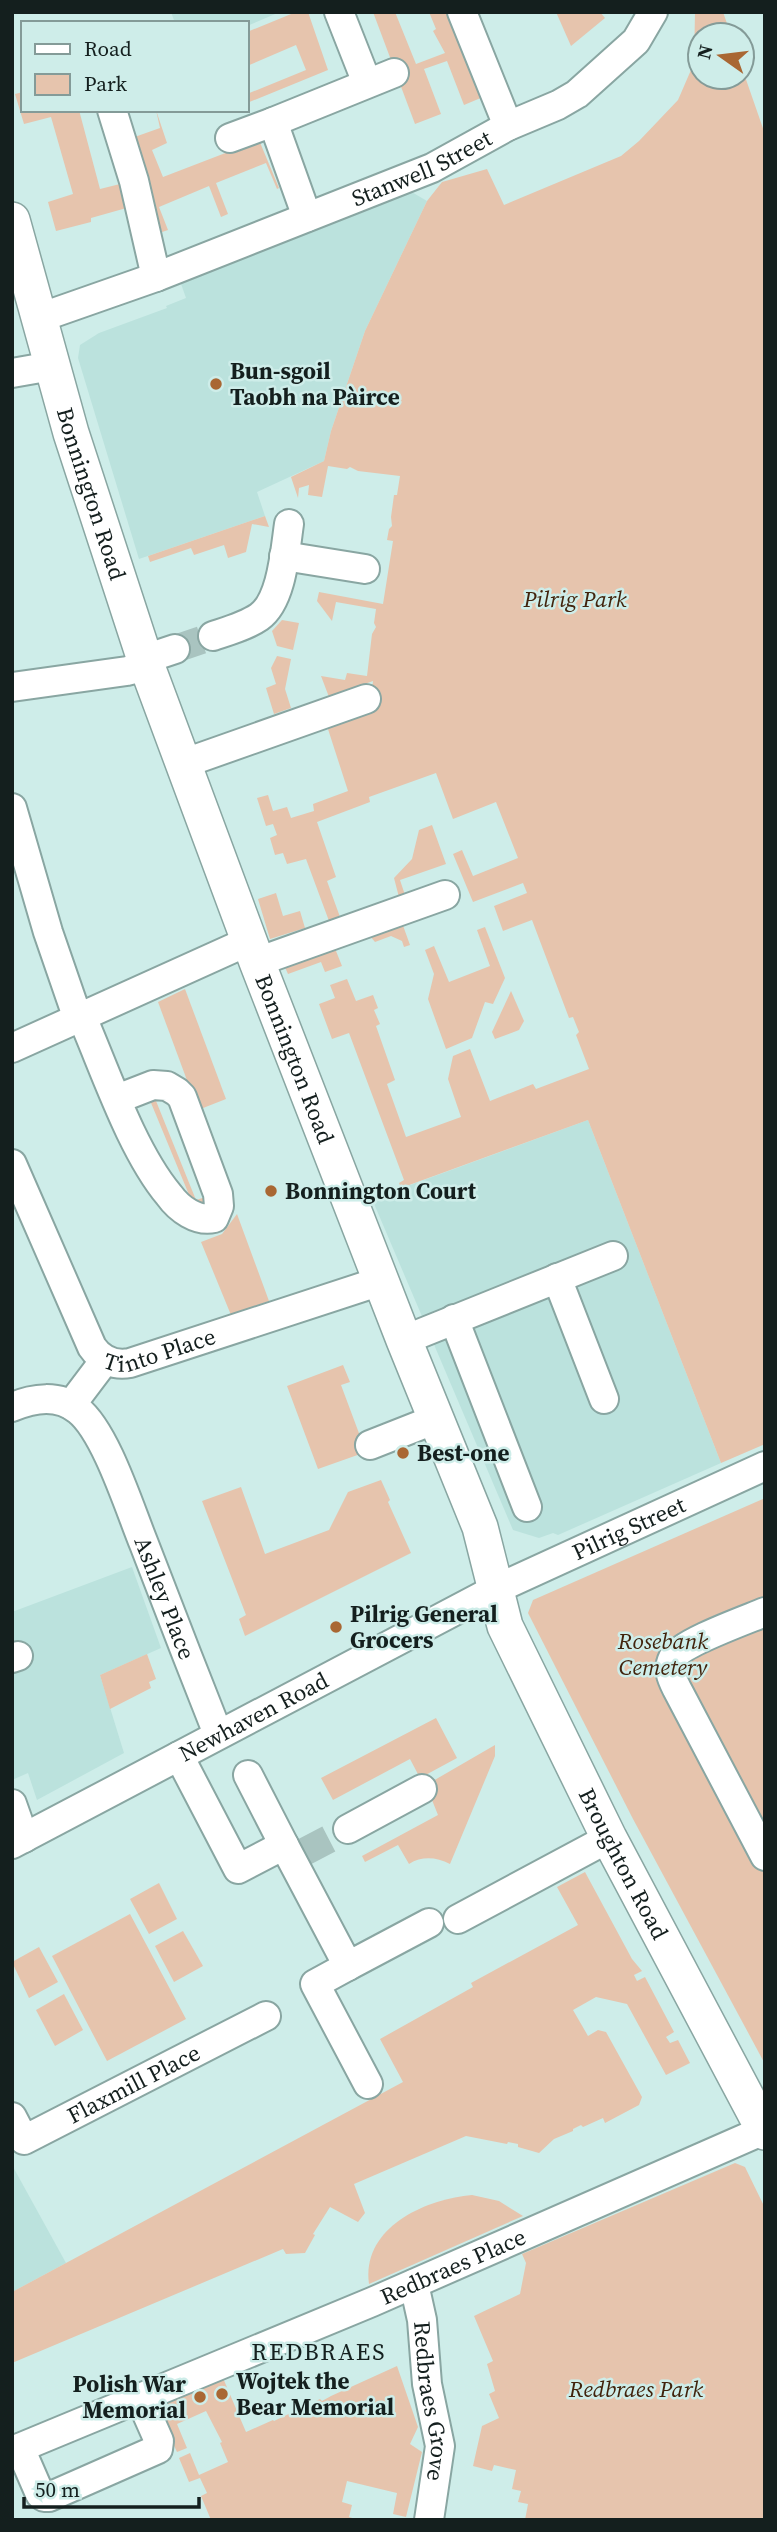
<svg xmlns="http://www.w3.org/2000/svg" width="777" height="2532" font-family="'Source Serif 4',serif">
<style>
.built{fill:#bbe2dd}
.green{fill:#e6c4ad}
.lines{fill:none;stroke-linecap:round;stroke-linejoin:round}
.minor-tunnel{stroke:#a9c4c0;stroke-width:28;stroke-dasharray:28 14;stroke-linecap:butt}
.minor-casing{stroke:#89a6a2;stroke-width:32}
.major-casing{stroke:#89a6a2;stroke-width:38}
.minor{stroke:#fff;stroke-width:28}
.major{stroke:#fff;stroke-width:35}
.poi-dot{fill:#a96733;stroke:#ceede9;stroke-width:2.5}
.labels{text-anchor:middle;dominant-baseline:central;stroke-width:5;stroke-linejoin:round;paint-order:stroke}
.street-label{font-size:23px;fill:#141f1e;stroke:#ceede9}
.poi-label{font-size:23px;font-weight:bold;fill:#141f1e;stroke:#ceede9;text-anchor:start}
.park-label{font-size:23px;font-style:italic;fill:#41230c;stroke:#ceede9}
.neighbourhood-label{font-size:24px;letter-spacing:2px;fill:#141f1e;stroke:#ceede9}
</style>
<rect width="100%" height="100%" fill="#ceede9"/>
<!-- built -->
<g class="built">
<polygon points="171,12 280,12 247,26 247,23 175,23"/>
<polygon points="410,191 427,201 365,331 331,431 324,461 257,492 265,516 139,559 78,358 80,345 99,333 167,308 166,306 186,298 180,281"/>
<polygon points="588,1120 721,1463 558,1535 553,1533 539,1538 513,1530 372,1199"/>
<polygon points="132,1567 161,1648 100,1675 124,1753 37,1800 28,1773 12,1780 12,1612"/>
<polygon points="12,2165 66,2263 12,2292"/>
</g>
<!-- green -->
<g class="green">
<polygon points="296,12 308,12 328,70 247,103 247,94 306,70 296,45 247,66 247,32"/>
<polygon points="373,12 395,12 416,64 445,53 433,31 436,29 429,12 452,12 483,97 464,105 447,61 424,69 441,114 415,124"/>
<polygon points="556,12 600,12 605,18 571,46"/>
<polygon points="695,12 723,12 731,35 700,35 700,77 742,77 742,68 765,134 765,1444 721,1463 588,1120 401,1188 399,1183 404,1180 349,1033 332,1039 319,1004 335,998 330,985 347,979 356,1001 373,995 378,1008 374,1010 380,1024 376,1026 395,1080 387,1084 406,1137 461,1117 448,1079 453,1056 470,1049 490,1101 533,1084 536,1089 589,1069 576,1035 579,1032 573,1017 569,1018 532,920 503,931 494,906 527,893 523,883 473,902 453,854 462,850 473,876 518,858 496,802 453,819 436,773 369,797 370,802 317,822 336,877 327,881 340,917 329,921 306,859 287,864 283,853 275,855 270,838 277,835 273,824 266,826 257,798 268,795 273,811 287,807 291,818 314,811 313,804 348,791 327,726 372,690 373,681 329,697 321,676 345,680 347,673 367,676 372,634 376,627 374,623 376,609 336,602 332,621 317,601 319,592 383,604 393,541 387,540 389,529 392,526 391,517 394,495 397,495 400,476 358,471 350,467 347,469 328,466 322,497 308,495 309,485 299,488 298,498 291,477 324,461 331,431 365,331 427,201 442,182 487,169 504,205 621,156 639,141 678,100 694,63"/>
<polygon points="23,92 23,110 61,110 63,113 79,110 100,189 124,183 130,207 91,218 91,222 56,231 48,202 73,194 51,117 24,124 15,94"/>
<polygon points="156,110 167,143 152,150 163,177 259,140 279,188 277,189 266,163 216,183 228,214 221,217 209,186 159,207 168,230 162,232 129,139 160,128"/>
<polygon points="265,516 269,527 252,524 246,552 228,558 224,545 194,555 191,548 150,562 148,556"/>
<polygon points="282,620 299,623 293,650 277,646 272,631"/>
<polygon points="277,656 291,659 285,689 291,708 274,714 266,688 276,684 271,668"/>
<polygon points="432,825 446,864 400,880 406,898 400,901 394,878 412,859 419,830"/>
<polygon points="276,893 283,916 300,911 305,928 270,939 258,899"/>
<polygon points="401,920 410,945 404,947 402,941 391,936 375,942 370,936"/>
<polygon points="485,927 505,978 493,1004 485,1002 472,1038 446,1049 428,999 434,974 425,950 434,946 449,982 490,966 477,930"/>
<polygon points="334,946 342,966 325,972 321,962 288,974 284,965"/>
<polygon points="185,989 226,1099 198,1110 158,1002"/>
<polygon points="511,991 524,1021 519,1030 495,1039 492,1032"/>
<polygon points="154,1096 196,1200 209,1196 208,1205 202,1207 192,1202 149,1098"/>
<polygon points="237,1214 269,1301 231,1315 201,1242 222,1234"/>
<polygon points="343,1365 350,1382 341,1385 366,1452 318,1469 287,1386"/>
<polygon points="381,1480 390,1500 388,1502 411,1553 245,1636 239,1619 246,1615 202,1501 241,1487 265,1554 329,1530 348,1492"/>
<polygon points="765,1498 765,2064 633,1819 528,1613 533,1600"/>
<polygon points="147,1654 156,1679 149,1682 151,1688 110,1709 100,1675"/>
<polygon points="436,1718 457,1758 420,1778 410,1759 333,1800 321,1778"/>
<path d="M495,1745V1756L450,1864C436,1857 422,1856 409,1864L398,1845L365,1862L362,1856L438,1815L426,1785Z"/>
<polygon points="585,1872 632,1959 642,1971 634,1975 637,1981 645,1977 674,2032 666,2037 670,2043 678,2040 690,2063 666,2075 627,2004 596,1997 573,2010 588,2036 598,2030 606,2032 642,2097 639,2105 605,2123 603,2118 583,2127 581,2125 573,2129 573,2131 554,2139 539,2153 518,2147 518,2144 508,2142 507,2144 466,2136 354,2184 365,2213 358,2222 330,2207 313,2234 315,2235 305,2253 286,2254 283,2249 12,2363 12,2292 403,2082 380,2039 473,1987 471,1983 578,1925 557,1887"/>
<polygon points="159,1883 177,1919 149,1934 130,1899"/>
<polygon points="130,1914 186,2019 107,2061 52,1956"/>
<polygon points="183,1931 203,1966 174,1982 155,1946"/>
<polygon points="39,1947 58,1982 29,1998 12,1962"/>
<polygon points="64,1994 83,2030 55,2046 36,2010"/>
<polygon points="735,2163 745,2167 765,2208 765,2520 525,2520 528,2504 518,2502 521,2491 512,2489 516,2470 494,2465 492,2471 473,2466 482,2426 499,2418 489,2394 495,2391 487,2364 493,2361 474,2316 520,2294 526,2263 522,2254"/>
<path d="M472,2195L499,2201L523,2216L369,2284C361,2228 425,2199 472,2195Z"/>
<polygon points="397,2366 418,2427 410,2444 422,2452 406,2517 393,2514 397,2493 347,2481 342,2502 352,2505 349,2517 359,2520 211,2520 201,2496 207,2493 200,2478 189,2482 179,2458 190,2453 199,2475 228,2462 220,2443 222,2442 206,2411 177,2424 187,2448 177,2452 163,2422 174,2417 167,2402 223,2378 246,2432 273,2420 274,2421 320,2399 322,2401 331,2396"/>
</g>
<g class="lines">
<!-- minor-tunnel -->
<g class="minor-tunnel">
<polyline points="175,649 213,636"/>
<polyline points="304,1852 348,1829"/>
</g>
<!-- minor casing -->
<g class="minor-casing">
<g id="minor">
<polyline points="339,12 367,83"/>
<polyline points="462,12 508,126"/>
<polyline points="112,110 134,181 156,277"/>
<polyline points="230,138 273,122"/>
<polyline points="307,217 273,122 394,73"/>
<path id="s1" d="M39,318L156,277L432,168L508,126L558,105L577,94L636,41L653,12"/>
<polyline points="12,373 52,366"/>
<polyline points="284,556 365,569"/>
<path d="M213,636C228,631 246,626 259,617C282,601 285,551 289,524"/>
<polyline points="145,659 175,649"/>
<polyline points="12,687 127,671 147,666"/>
<polyline points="182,764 366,699"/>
<polyline points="12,808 48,932 78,1019"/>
<polyline points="257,962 445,895"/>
<path d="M82,1017C105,1070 132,1151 169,1195C179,1209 197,1222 214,1218L219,1206L218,1194L182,1097L177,1092L167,1086L153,1085L117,1099"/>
<polyline points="12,1048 249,941"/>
<path id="s2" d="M12,1164L92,1347C101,1360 114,1366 130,1363L381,1281"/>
<polyline points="557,1278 604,1399"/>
<polyline points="454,1319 527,1507"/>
<polyline points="404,1340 613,1256"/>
<polyline points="71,1405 105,1360"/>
<path id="s3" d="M12,1407C33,1398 59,1394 78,1410C106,1432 130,1510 144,1544C168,1607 193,1671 218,1734"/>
<polyline points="370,1445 436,1419"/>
<path d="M765,1612C746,1620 681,1643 673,1658C667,1670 672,1679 677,1689L765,1856"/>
<polyline points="12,1658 18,1656"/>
<polyline points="179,1756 238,1869 284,1845 348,1966 429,1923"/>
<polyline points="248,1775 284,1845"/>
<polyline points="12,1804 24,1838"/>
<polyline points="348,1829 422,1789"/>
<path id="s4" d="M12,1844L494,1590L765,1466"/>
<polyline points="458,1919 609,1838"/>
<polyline points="348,1966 315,1984 368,2084"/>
<path id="s5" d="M12,2117L24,2140L266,2016"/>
<path id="s6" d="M414,2284L422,2320L427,2384L440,2446L429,2520"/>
<polyline points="20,2448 40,2494 44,2497 49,2497 158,2449 159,2441 140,2398"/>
<path id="s7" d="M12,2451L372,2302L764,2130"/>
</g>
</g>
<!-- major casing -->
<g class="major-casing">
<g id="major">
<path id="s8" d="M12,220L71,433L147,666L257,962L404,1340L480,1527L505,1626L609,1838L765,2132"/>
</g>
</g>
<!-- minor -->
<use href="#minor" class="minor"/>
<!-- major -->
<use href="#major" class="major"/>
</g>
<!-- markers -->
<g class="poi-dot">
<circle cx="216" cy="384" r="7"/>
<circle cx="271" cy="1191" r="7"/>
<circle cx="403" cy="1453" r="7"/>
<circle cx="336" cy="1627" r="7"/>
<circle cx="222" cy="2394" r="7"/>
<circle cx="200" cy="2397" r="7"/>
</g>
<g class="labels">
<!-- street labels -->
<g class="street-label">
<text stroke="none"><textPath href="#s1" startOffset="411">Stanwell Street</textPath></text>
<text stroke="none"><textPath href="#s8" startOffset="285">Bonnington Road</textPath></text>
<text stroke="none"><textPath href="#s8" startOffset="886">Bonnington Road</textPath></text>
<text stroke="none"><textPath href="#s2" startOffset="275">Tinto Place</textPath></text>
<text stroke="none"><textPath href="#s4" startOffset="693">Pilrig Street</textPath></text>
<text stroke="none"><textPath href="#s3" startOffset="278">Ashley Place</textPath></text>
<text stroke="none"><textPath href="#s4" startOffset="273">Newhaven Road</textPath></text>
<text stroke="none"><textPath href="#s8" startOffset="1757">Broughton Road</textPath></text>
<text stroke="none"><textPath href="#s5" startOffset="149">Flaxmill Place</textPath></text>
<text stroke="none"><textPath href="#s7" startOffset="478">Redbraes Place</textPath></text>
<text stroke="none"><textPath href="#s6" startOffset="119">Redbraes Grove</textPath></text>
</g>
<!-- poi labels -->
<g class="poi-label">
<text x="230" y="371">Bun-sgoil<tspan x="230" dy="26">Taobh na Pàirce</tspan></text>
<text x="285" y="1191">Bonnington Court</text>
<text x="417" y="1453">Best-one</text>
<text x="350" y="1614">Pilrig General<tspan x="350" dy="26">Grocers</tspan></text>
<text x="236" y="2381">Wojtek the<tspan x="236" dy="26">Bear Memorial</tspan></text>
<text x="186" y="2384" text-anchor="end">Polish War<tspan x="186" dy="26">Memorial</tspan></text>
</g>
<!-- park labels -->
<g class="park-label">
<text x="575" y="599">Pilrig Park</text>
<text x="663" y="1641">Rosebank<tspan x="663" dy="26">Cemetery</tspan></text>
<text x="636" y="2389">Redbraes Park</text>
</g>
<!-- neighbourhood labels -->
<g class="neighbourhood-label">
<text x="319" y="2351">REDBRAES</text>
</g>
</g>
<!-- border -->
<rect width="777" height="2532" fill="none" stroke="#141f1e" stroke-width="28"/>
<!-- legend -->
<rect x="21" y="21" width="228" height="91" fill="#ceede9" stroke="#849b98" stroke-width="2"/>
<rect x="35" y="44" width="35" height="10" fill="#ffffff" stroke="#849b98" stroke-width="2"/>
<text x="84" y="56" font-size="21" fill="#141f1e">Road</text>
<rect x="35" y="74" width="35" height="21" fill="#e6c4ad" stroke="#849b98" stroke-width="2"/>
<text x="84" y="91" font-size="21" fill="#141f1e">Park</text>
<!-- north arrow -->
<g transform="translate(721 56) rotate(284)"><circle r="33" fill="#ceede9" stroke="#849b98" stroke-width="2"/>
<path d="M0-5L12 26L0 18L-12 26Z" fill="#a96733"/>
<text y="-10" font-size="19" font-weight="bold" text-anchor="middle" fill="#141f1e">N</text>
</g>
<!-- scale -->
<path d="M24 2497v10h175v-10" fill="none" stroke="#141f1e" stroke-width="3.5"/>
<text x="35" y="2497" font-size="21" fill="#141f1e" stroke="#ceede9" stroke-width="5" paint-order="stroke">50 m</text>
</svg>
